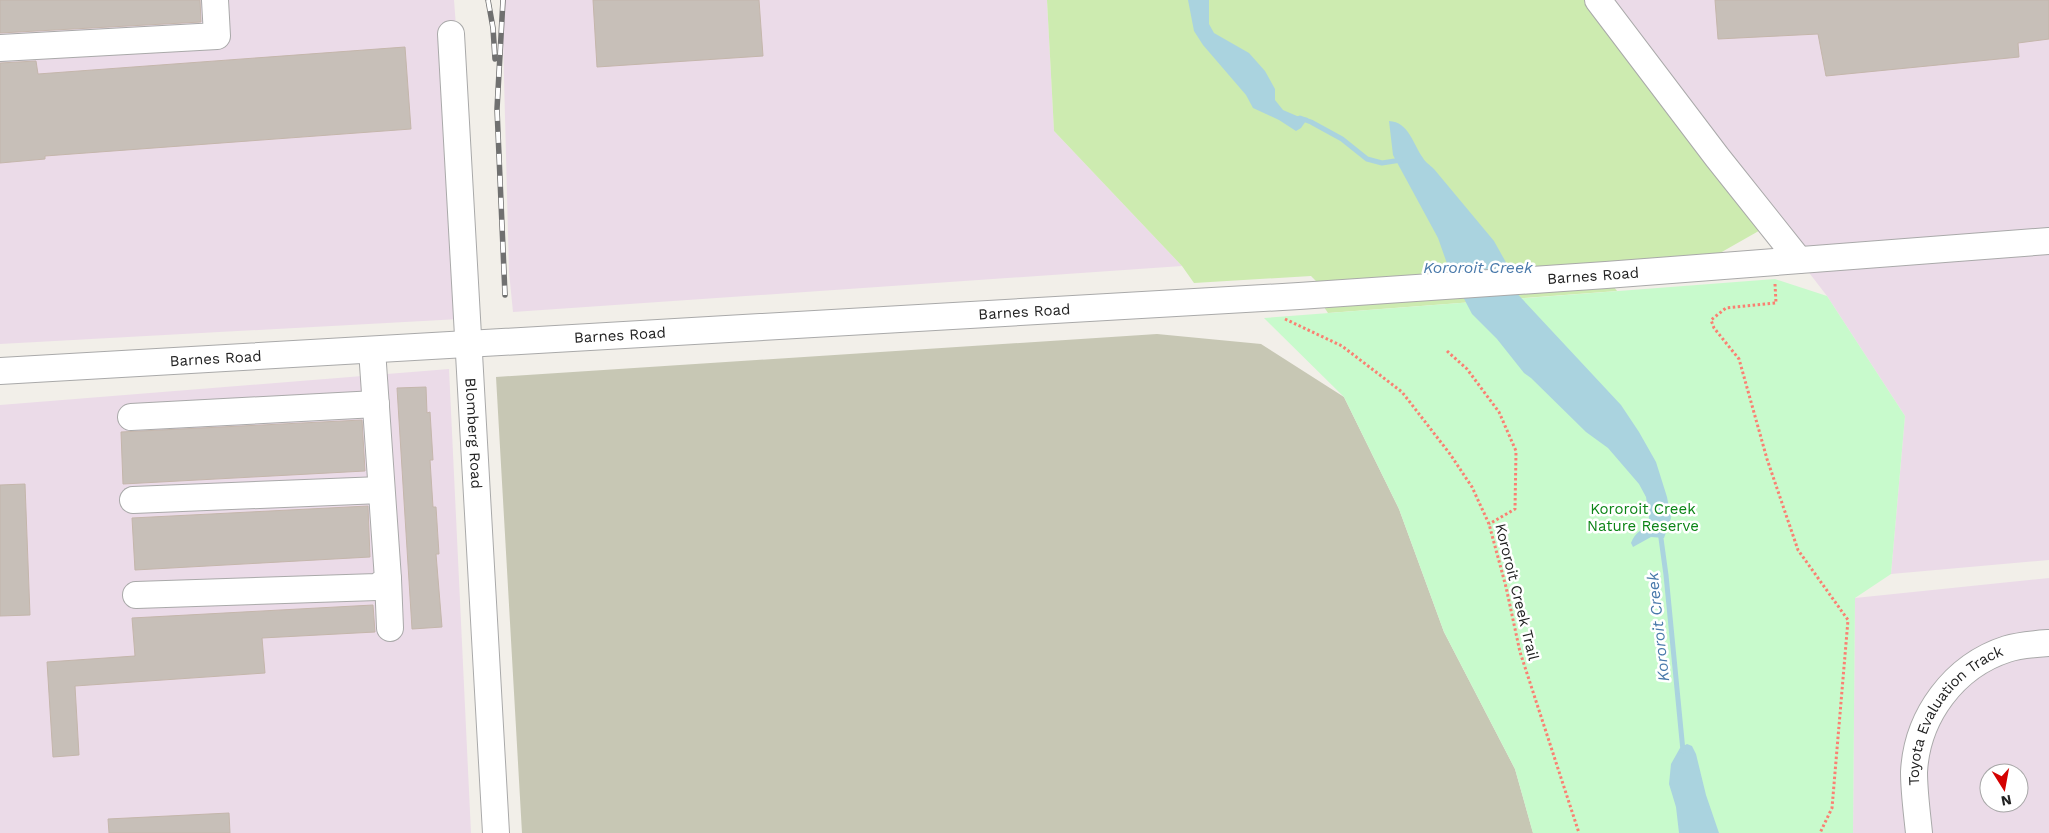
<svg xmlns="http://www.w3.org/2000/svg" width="2049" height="833" font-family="'Work Sans',sans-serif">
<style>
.industrial{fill:#ebdbe8;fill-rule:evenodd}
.construction{fill:#c7c7b4}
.grass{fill:#cdebb0}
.park{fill:#c8facc}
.water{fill:#aad3df}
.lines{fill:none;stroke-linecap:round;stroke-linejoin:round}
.stream{stroke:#aad3df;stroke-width:5}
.building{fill:#c7bfb8;stroke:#c4b6ab}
.minor-casing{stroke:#a9a9a9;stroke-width:28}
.path{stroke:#fa8072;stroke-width:3;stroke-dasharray:2.5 2.5;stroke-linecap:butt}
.minor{stroke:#fff;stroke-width:26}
.rail-casing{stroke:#707070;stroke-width:5.5}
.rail{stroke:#fff;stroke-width:4;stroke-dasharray:11;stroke-linecap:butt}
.labels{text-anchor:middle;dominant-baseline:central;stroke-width:5;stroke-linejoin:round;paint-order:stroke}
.street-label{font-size:15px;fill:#222;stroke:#fff}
.park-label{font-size:15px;fill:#0c8416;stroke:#fff}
.water-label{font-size:16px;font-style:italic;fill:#4a7aab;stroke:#fff}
</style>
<rect width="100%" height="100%" fill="#f2efe9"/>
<!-- industrial -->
<g class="industrial">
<polygon points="0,0 454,0 478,318 0,344"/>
<polygon points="502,0 1047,0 1054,131 1182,266 513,312 509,272"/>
<polygon points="1599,0 2049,0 2049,560 1891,574 1905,416 1827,296"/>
<polygon points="449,369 471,833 0,833 0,405"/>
<path d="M2049,578V833H1853L1855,598ZM1989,773H2019V803H1989Z"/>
</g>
<!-- construction -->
<polygon class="construction" points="1157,334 1261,344 1344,397 1399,509 1444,632 1515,769 1533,833 522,833 496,377"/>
<!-- grass -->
<polygon class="grass" points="1047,0 1599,0 1771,224 1720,253 1597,264 1617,291 1328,313 1308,283 1316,281 1311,276 1194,283 1182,266 1054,131"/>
<!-- park -->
<polygon class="park" points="1775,279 1827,296 1905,416 1891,574 1855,598 1853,833 1533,833 1515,769 1444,632 1399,509 1344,397 1264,318"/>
<!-- water -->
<g class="water">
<polygon points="1188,0 1209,0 1209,24 1214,33 1249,53 1265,71 1275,89 1275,100 1283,110 1297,116 1308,118 1301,128 1296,131 1279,120 1253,108 1246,95 1203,45 1194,31"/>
<path d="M1389,121C1409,122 1413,144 1423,158C1425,162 1430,165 1434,169L1494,241L1508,266L1511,287L1621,405L1639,432L1656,462L1667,497L1671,518L1664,538L1651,537L1633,547L1631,543C1635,533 1640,531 1648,525L1649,517L1646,497L1639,484L1608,448L1586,432L1531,378L1524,373L1497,339L1472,314L1450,272L1438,238L1393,155Z"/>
<polygon points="1687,744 1692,746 1696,754 1706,795 1719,833 1679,833 1676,807 1669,784 1671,764 1680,748"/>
</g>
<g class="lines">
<!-- stream -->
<g class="stream">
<polyline points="1300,118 1311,122 1342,139 1367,159 1382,163 1401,160"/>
<polyline points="1660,531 1666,575 1683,751"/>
</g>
</g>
<!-- building -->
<g class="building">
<polygon points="0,0 200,0 201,22 0,33"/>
<polygon points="593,0 759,0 763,56 597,67"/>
<polygon points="1715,0 2049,0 2049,39 2018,43 2019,57 1826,76 1818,34 1718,39"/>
<polygon points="405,47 411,129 45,156 45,159 0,163 0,63 36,61 38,74"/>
<polygon points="426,387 427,413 430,412 433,460 430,460 433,507 436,507 439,554 436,554 442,627 412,629 397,388"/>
<polygon points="362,420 365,471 123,484 121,432"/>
<polygon points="25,484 30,615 0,616 0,485"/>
<polygon points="368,506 370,557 135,570 132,518"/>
<polygon points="373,605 375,632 262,638 265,673 75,686 79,755 53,757 47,662 135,656 132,618"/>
<polygon points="229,813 230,833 109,833 108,819"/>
</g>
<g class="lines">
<!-- minor casing -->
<g class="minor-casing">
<g id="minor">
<polyline points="1598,0 1717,157 1799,260"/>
<path id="s1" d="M451,34L496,833"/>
<polyline points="0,48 217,36 215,0"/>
<path id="s2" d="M0,371L1299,296L1606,275L2049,241"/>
<polyline points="131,417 376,404"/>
<polyline points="133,500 381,490"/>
<polyline points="388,579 390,628"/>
<polyline points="136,595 377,587 388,579 372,350"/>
<path id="s3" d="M1919,833C1917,813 1914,792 1914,772C1917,716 1954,666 2007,649C2020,645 2035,644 2049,643"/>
</g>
</g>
<!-- path -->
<g class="path">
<polyline points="1775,284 1776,303 1726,308 1711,320 1714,328 1739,359 1767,459 1798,550 1848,620 1832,808 1820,833"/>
<polyline points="1285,319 1342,346 1402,392 1450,454 1472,487 1489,524 1506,587 1520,652 1579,833"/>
<polyline points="1447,351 1467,369 1499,412 1516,451 1515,509 1489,524"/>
</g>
<!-- minor -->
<use href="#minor" class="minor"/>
<!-- rail casing -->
<g class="rail-casing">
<g id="rail">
<polyline points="488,0 493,28 495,59"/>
<polyline points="503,0 497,109 505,295"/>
</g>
</g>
<!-- rail -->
<use href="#rail" class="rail"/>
</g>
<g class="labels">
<!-- street labels -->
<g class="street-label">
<text stroke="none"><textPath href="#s2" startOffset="1596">Barnes Road</textPath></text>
<text stroke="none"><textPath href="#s2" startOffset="1026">Barnes Road</textPath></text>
<text stroke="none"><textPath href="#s2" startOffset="621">Barnes Road</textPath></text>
<text stroke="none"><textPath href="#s2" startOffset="216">Barnes Road</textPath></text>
<text stroke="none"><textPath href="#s1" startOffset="400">Blomberg Road</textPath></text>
<text transform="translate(1517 592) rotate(76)">Kororoit Creek Trail</text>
<text stroke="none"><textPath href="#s3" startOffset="134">Toyota Evaluation Track</textPath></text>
</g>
<!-- park labels -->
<g class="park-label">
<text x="1643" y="509">Kororoit Creek<tspan x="1643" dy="17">Nature Reserve</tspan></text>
</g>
<!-- water labels -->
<g class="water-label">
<text x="1478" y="267">Kororoit Creek</text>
<text transform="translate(1658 627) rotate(-96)">Kororoit Creek</text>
</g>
</g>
<!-- north arrow -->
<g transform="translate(2004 788) rotate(169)"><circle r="24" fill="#ffffff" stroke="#a7a7a7"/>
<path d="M0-4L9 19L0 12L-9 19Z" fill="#d40000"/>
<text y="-8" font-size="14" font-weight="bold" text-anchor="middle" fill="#222222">N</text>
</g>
</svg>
